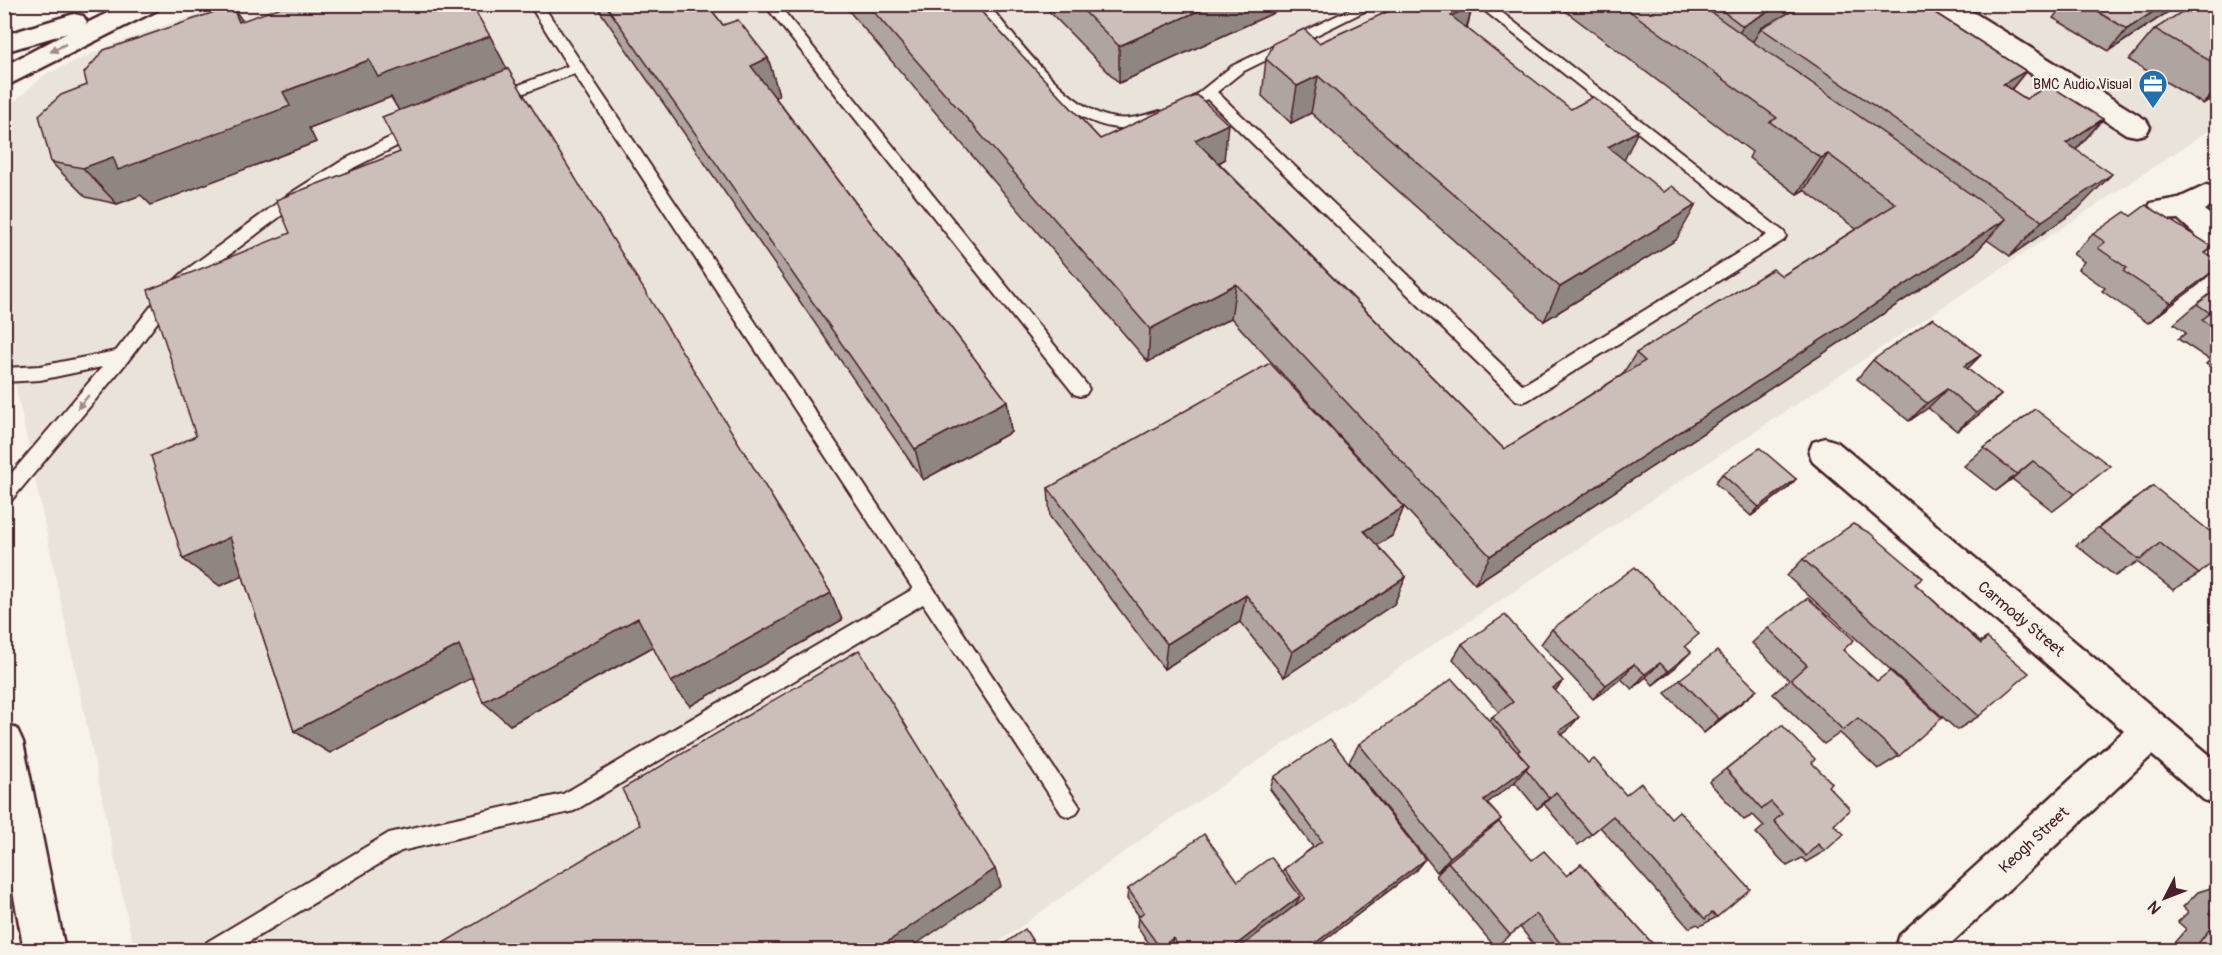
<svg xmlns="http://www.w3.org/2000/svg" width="2222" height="955" font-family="Pangolin,sans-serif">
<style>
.built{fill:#eae3da}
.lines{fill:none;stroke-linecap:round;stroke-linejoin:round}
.lane-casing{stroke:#4a1f2b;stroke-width:4}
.street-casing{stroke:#4a1f2b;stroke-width:5}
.primary-casing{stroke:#4a1f2b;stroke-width:5}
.lane{fill:#f7f3e8;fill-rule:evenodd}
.street{fill:#f7f3e8;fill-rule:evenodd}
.primary{fill:#f7f3e8;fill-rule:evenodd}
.wall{fill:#afa49f;stroke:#4a1f2b;stroke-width:1.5}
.shaded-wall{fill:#8f8682;stroke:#4a1f2b;stroke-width:1.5}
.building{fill:#ccbfb9;stroke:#4a1f2b;stroke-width:1.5}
.oneway{fill:#a0898a}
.labels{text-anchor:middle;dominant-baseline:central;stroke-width:4.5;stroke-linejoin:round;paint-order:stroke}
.far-poi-label{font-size:14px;fill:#4a1f2b;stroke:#f7f3e8;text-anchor:end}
.street-label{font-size:16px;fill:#4a1f2b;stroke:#f7f3e8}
</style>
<rect width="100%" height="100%" fill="#f7f3e8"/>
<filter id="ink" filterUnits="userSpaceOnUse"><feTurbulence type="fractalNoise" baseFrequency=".0167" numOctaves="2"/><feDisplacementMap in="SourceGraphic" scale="12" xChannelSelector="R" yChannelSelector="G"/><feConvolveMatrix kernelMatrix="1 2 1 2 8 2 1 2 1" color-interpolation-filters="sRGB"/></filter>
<g filter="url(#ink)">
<!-- built -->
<polygon class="built" points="225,4 2218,5 2217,125 1156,829 988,950 134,950 5,335 4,110 46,74 114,44"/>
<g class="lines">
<!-- lane casing -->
<g class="lane-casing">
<g id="lane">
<polygon points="529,4 542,4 1080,807 1076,814 1069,817 1062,814 923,604 574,811 401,851 235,950 204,950 207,942 389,833 563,794 913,589 574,74 503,101 493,101 491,98 493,95 568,66"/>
<polygon points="764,4 778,4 1086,384 1089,389 1086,394 1080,396 1074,394"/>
<path d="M974,4H988C1015,37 1068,108 1110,117C1127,121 1143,116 1160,111L1167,116C1163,123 1151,124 1143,126C1085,140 1042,86 1009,47C997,33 984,19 974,4Z"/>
<polygon points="1361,4 1379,4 1242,72 1217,92 1523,385 1767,235 1476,4 1491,4 1784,232 1786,236 1784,240 1528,400 1522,402 1516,400 1207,99 1199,103 1192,98 1232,66"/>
<polygon points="416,125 423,130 421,134 355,167 301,201 198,278 175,299 127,362 10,502 4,504 4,482 102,367 40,380 4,382 4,368 40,366 116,351 163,291 186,270 291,193 345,159"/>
</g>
</g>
<!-- street casing -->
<g class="street-casing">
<g id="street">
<polygon points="1929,4 1960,4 2146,120 2150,127 2146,134 2136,136 2126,134 1932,10"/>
<polygon points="2207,185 2218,189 2217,202 2204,210 2218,221 2218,249 2208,246 2178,219 2161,220 2151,217 2147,210 2151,203 2179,198"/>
<polygon points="1825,438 1837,442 2218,762 2218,806 2204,800 2152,755 1944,950 1895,950 1900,935 2124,731 1813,462 1809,452 1813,442"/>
</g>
</g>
<!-- primary casing -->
<g class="primary-casing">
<g id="primary">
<polygon points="126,4 160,4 157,10 4,87 4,66 67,33 4,52 4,35 74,14 83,16 87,22 85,24"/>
<polygon points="4,724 17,729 23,742 65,950 24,950 4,844"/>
</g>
</g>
<!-- lane -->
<use href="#lane" class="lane"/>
<!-- street -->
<use href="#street" class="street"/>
<!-- primary -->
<use href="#primary" class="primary"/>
</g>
<!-- wall -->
<g class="wall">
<polygon points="595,4 707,4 723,25 768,58 779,95 775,97 1007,401 1011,432 923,480"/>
<polygon points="843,4 974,4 1100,139 1224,160 1219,163 1504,449 1622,375 1636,353 1782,276 1856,229 1804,190 1797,194 1749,158 1752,152 1556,4 1921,4 2026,71 2011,90 2026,99 2103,119 2076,150 2078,209 2010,256 1987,240 1975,253 1475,584 1231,318 1148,362"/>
<polygon points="1042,4 1293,4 1119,83"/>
<polygon points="1383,4 1473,5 1467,28 1624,160 1676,240 1544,321 1311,113 1291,123 1262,96 1266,59 1319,43 1381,15"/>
<polygon points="1516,4 1535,4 1523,10"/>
<polygon points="2064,4 2180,4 2109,51 2053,18"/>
<polygon points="2217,4 2217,94 2203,104 2129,60 2155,29"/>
<polygon points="232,6 242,21 490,36 507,69 831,593 842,620 690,706 671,682 653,647 510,725 473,677 330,753 294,731 243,576 220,586 183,559 196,436 290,233 400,152 399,110 391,97 309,128 316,142 151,205 141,195 117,204 86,197 51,162 87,85"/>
<polygon points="2217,150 2217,158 2212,155"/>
<polygon points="2131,216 2213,247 2206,253 2199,284 2148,323 2102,291 2105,288 2078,269 2084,262 2073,254 2093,234"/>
<polygon points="2217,289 2217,372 2206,364 2210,360 2178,339 2186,333 2174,324 2197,304"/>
<polygon points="1981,355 1967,369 2001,395 1981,413 1957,431 1928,408 1909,421 1857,379 1873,360"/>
<polygon points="2035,409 2075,494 2053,511 2012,479 1996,491 1964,466 1984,448"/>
<polygon points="1722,474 1796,479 1788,488 1751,516 1715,483"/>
<polygon points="2153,486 2199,574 2173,590 2137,562 2115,576 2076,545 2129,503"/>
<polygon points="1048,488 1404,507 1392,536 1377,545 1406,577 1394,604 1284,677 1240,622 1164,669 1050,517"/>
<polygon points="1803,559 1915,584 1980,642 1987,638 1979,716 1957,730 1787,576"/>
<polygon points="1768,628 1843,650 1899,756 1878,769 1840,733 1824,744 1773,694 1789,680 1752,643"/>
<polygon points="1552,629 1686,647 1676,667 1653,685 1646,677 1632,689 1621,679 1593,699 1541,644"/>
<polygon points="1462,644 1555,691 1567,731 1562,735 1717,917 1700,926 1697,924 1689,928 1600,827 1578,845 1544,804 1537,809 1515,782 1487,803 1501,819 1495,825 1532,860 1566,876 1581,864 1659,951 1539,951 1520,927 1495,947 1436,876 1444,867 1437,872 1349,762 1359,744 1489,720 1492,717 1499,712 1453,659"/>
<polygon points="1680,679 1757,690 1704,733 1665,693"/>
<polygon points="1782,725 1812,763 1828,786 1834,825 1825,851 1806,862 1802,858 1787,866 1756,833 1764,826 1753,815 1744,820 1709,782"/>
<polygon points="1274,777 1416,870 1310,951 1174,951 1171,947 1167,951 1154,951 1137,926 1138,917 1139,916 1127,899 1128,889 1238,881 1282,872 1284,869 1313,847 1270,789"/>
<polygon points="2217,886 2217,951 2165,951 2169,949 2186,929 2178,922 2188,912 2183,907 2198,892"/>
</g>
<!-- shaded-wall -->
<g class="shaded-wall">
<polygon points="1214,4 1293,4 1119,83 1119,46"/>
<polygon points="1525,4 1535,4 1523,10"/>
<polygon points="1781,4 1818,4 1761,28 1754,40 1727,56 1743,26"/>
<polygon points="2165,4 2180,4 2109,51 2127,29"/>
<polygon points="1473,5 1462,42 1451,16"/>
<polygon points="232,6 258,43 239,22"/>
<polygon points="490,36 509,73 401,114 391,97 309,128 316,142 151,205 141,195 117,204 83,168 283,92 369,60"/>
<polygon points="768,58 779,95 762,102 751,66"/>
<polygon points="2026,71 1997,107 2003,84"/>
<polygon points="1318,76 1311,113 1291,123 1297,86"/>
<polygon points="2217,89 2217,94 2203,104"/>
<polygon points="2103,119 2071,155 2066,143"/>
<polygon points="1228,124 1224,160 1193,175 1195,140"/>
<polygon points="1638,131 1621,167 1608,147"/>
<polygon points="1828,154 1804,190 1797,194 1821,158"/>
<polygon points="2112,174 2078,209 2010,256 2042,221"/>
<polygon points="1696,205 1676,240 1544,321 1560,287"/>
<polygon points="2006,219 1975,253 1475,584 1490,556"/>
<polygon points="2217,268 2199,284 2148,323 2171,303"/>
<polygon points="1236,284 1231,318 1148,362 1150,329"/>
<polygon points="1981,355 1962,374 1964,366"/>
<polygon points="1947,389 1928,408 1909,421 1927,403"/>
<polygon points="2001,395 1981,413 1957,431 1976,413"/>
<polygon points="1007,401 1011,432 923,480 915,449"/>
<polygon points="2033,461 2012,479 1996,491 2017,474"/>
<polygon points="1796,479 1788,488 1751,516 1759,507"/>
<polygon points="1404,507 1392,536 1354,559 1364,531"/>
<polygon points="230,537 265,565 220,586 183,559"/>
<polygon points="1406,577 1394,604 1284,677 1292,652"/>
<polygon points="831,593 842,620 690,706 671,682"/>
<polygon points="1246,595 1240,622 1164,669 1167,644"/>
<polygon points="638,618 658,644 510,725 483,702"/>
<polygon points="459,645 487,670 330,753 294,731"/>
<polygon points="1691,652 1676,667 1653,685 1668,671"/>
<polygon points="1660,663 1646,677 1632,689 1645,674"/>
<polygon points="1634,664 1621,679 1593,699 1606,685"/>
<polygon points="1563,681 1552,695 1553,688"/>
<polygon points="1757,690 1740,704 1704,733 1719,719"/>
<polygon points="1579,717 1567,731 1547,745 1559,731"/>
<polygon points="1529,765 1514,783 1470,816 1484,800"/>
<polygon points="1556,792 1544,804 1537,809 1549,798"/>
<polygon points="1501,819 1486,835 1448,862 1437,872 1450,857"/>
<polygon points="1425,859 1416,870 1310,951 1305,951"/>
<polygon points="995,869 1001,886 906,951 874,951"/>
<polygon points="1300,896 1295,906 1236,951 1228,951"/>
<polygon points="1173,938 1171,947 1167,951 1160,951 1160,948"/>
</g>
<!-- building -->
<g class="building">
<polygon points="290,4 471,4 490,36 378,77 369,60 283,92 290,106 118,170 113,157 83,168 51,162 39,115 61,95 87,85 84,73 104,50 232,6 239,22"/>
<polygon points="605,4 707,4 723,25 738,20 768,58 751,66 1007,401 915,449"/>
<polygon points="867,4 974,4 1100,139 1197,95 1228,124 1195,140 1504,449 1645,361 1636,353 1773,269 1782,276 1896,204 1828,154 1821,158 1770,122 1777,118 1620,4 1699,4 2006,219 1490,556 1236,284 1150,329"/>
<polygon points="1077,4 1214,4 1119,46"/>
<polygon points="1398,4 1472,4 1473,5 1451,16 1571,109 1593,97 1638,131 1608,147 1664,192 1672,186 1696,205 1560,287 1318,76 1297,86 1266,59 1274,43 1304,29 1319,43 1400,6"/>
<polygon points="1713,4 1781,4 1743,26"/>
<polygon points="1805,4 1921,4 2026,71 2003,84 2026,99 2049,85 2103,119 2066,143 2112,174 2042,221 1761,28"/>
<polygon points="2084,4 2165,4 2127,29"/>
<polygon points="2194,4 2217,4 2217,65 2155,29"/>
<polygon points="508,69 831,593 671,682 638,618 483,702 459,645 294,731 230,537 183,559 151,456 196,436 148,290 290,233 276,200 400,152 382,117"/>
<polygon points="2146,205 2213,247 2205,253 2217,261 2217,268 2171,303 2123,271 2127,268 2098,248 2105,242 2093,234 2125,212 2131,216"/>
<polygon points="2217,289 2217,330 2202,320 2210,313 2197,304"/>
<polygon points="1933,318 1981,355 1964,366 2001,395 1976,413 1947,389 1927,403 1873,360"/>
<polygon points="1270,363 1404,507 1364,531 1406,577 1292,652 1246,595 1167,644 1048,488"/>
<polygon points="2035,409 2110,466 2075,494 2033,461 2017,474 1984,448"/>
<polygon points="1760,448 1796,479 1759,507 1722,474"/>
<polygon points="2153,486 2217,537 2217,558 2199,574 2160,543 2140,560 2099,528"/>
<polygon points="1853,524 1870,533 1923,578 1915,584 1981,644 1987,638 2029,673 1979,716 1803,559"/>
<polygon points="1635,567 1699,634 1685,646 1691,652 1668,671 1660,663 1645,674 1634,664 1606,685 1552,629"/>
<polygon points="1808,598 1854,640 1843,650 1877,681 1890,671 1942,718 1899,756 1858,718 1843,730 1791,679 1807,665 1768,628"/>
<polygon points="1505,615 1563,681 1553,688 1579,717 1559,731 1588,763 1594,759 1626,795 1641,783 1671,818 1679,811 1750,889 1717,917 1712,913 1705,919 1613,816 1591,834 1556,792 1549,798 1526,769 1529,765 1517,752 1520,750 1492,717 1513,702 1462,644"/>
<polygon points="859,650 995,869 874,951 430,951 640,825 622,789"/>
<polygon points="1717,651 1757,690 1719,719 1680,679"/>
<polygon points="1452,679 1529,765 1484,800 1501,819 1450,857 1359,744"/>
<polygon points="1782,725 1815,759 1812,763 1832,783 1828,786 1850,809 1834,825 1844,834 1825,851 1818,844 1806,856 1774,821 1782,814 1771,802 1762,809 1726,769"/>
<polygon points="1330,739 1425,859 1305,951 1235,951 1305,898 1284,869 1322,841 1274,777"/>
<polygon points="1499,822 1532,860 1544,851 1567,876 1581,864 1659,951 1567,951 1536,914 1510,935 1448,862"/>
<polygon points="1204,834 1238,881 1271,857 1300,896 1228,951 1181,951 1173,938 1160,948 1138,917 1144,912 1128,889"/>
<polygon points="2217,904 2217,951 2203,951 2197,945 2217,920 2209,913"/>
<polygon points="1025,929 1039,951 994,951"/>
<polygon points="2177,947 2181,951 2174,951"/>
</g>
<!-- one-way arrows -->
<defs><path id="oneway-solid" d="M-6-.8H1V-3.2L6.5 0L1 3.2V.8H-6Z" transform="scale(1.5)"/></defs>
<g class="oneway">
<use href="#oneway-solid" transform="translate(58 48) rotate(153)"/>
<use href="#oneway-solid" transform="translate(83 402) rotate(130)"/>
</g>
</g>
<!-- icons -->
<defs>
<g id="office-pin" transform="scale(1.5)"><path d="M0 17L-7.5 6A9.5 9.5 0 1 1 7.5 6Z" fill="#1f6fb2" stroke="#f7f3e8"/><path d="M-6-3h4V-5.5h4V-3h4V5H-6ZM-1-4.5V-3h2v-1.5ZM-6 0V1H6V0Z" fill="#fff"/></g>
</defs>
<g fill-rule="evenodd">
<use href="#office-pin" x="2153" y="84"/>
</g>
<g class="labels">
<!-- far-poi labels -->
<g class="far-poi-label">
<text x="2132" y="84">BMC Audio Visual</text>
</g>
<!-- street labels -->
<g class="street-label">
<text transform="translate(2021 619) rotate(40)">Carmody Street</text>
<text transform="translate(2034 840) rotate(-43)">Keogh Street</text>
</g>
</g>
<!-- margin -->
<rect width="2222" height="955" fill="none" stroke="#f7f3e8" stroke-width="24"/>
<rect x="12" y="12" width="2198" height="931" fill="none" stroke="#4a1f2b" stroke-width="2" filter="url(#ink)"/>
<!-- north arrow -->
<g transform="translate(2165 898) rotate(228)" stroke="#f7f3e8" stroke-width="4.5" paint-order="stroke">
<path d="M0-4.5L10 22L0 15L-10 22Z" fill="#4a1f2b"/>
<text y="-9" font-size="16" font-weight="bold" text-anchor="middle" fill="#4a1f2b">N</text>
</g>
</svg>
